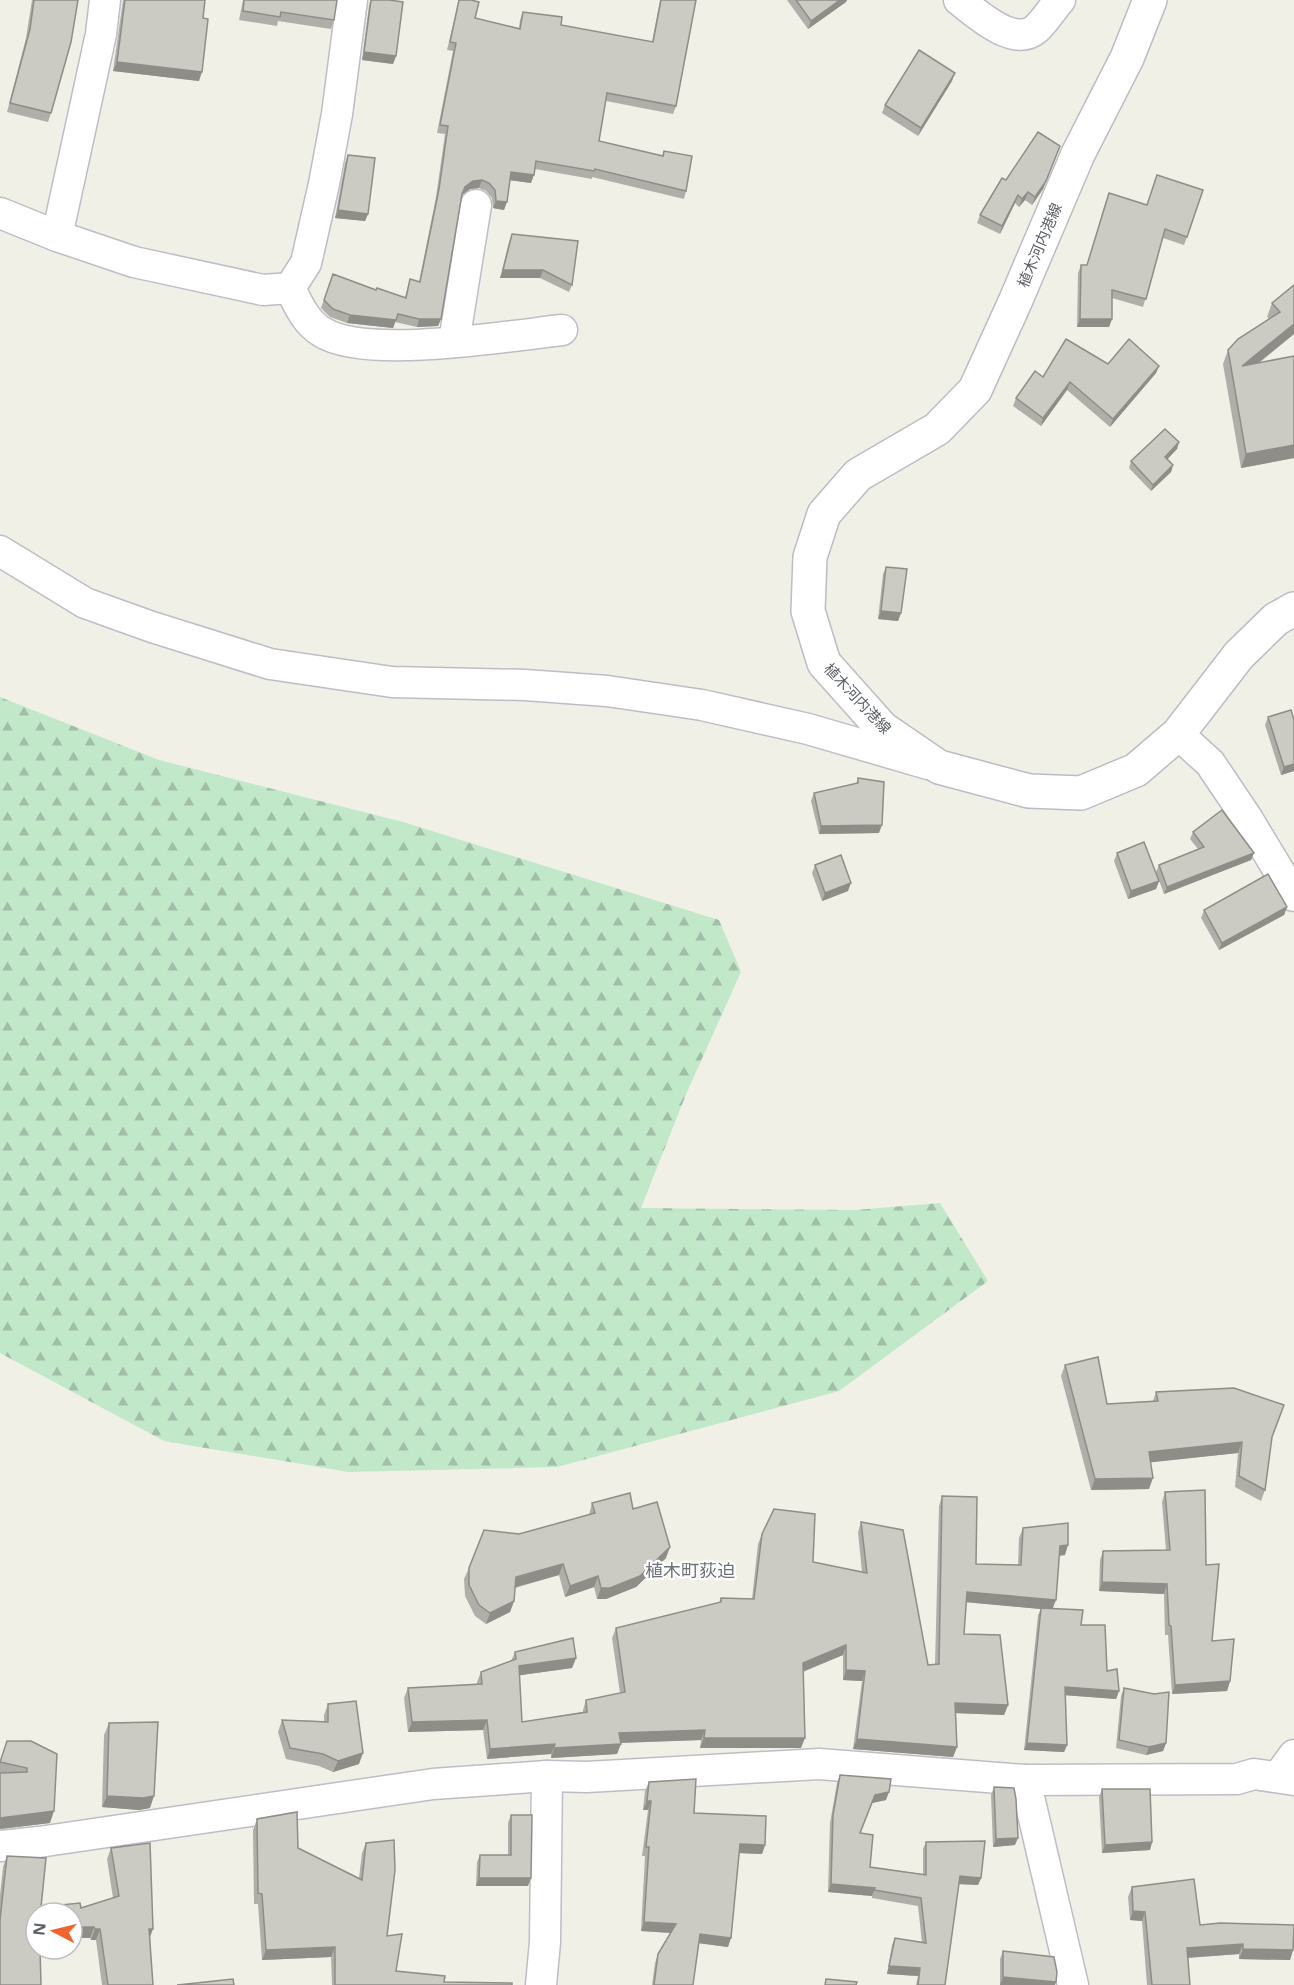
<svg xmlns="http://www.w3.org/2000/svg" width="1294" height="1985" font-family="'Open Sans','Noto Sans JP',sans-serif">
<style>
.forest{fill:url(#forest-firs)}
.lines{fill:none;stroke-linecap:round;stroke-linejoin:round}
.street-casing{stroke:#bdbec5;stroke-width:33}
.secondary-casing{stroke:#bbbdc4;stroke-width:36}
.street{stroke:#fff;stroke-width:30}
.secondary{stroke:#fff;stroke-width:33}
.wall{fill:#afaea8}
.shaded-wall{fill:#8e8d88}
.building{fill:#cbcac3;stroke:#8e8d88;stroke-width:1.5}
.labels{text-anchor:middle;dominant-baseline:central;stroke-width:4.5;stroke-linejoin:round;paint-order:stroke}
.street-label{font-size:15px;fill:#5d6067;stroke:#fff}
.quarter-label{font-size:18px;fill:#6e7179;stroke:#fff}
</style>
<defs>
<pattern id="forest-firs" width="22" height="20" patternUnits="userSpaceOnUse" patternTransform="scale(1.5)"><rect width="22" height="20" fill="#c2e8ca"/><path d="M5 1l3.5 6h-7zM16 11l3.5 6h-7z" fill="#a1bfa8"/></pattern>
</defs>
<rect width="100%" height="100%" fill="#f0f0e6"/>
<!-- forest -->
<polygon class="forest" points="0,697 159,760 403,822 719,920 741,972 687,1092 641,1208 855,1210 940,1203 988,1281 839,1391 557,1467 349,1472 164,1441 0,1353"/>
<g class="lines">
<!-- street casing -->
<g class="street-casing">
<g id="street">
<path d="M959,0C977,14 1014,48 1036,29C1045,21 1052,9 1060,0"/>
<polyline points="0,213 57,236 134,262 263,290 290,288 306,263 324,184 337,114 352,0"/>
<polyline points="57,236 101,34 105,0"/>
<path d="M290,288C298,304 306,323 322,332C366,360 508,336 562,330"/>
<polyline points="454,342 476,205"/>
<polyline points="0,551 85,603 152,627 270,664 392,682 525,685 607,691 702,705 808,729 928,764"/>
<polyline points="1178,734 1210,763 1247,818 1294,896"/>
<polyline points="1278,1777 1294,1755"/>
<polyline points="1025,1780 1073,1985"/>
<polyline points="0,1846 39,1842 433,1784 547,1776 587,1777 819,1764 1025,1780 1237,1779 1254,1774 1294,1780"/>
<polyline points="541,1985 545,1942 547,1776"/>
</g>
</g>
<!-- secondary casing -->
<g class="secondary-casing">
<polyline id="secondary" points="1150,0 1127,58 1078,154 1015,302 975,390 937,429 858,475 824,514 810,557 808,611 824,663 882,728 939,767 1029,791 1081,793 1136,770 1178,734 1239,655 1276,619 1294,609"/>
</g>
<!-- street -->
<use href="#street" class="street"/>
<!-- secondary -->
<use href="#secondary" class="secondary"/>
</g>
<!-- wall -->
<g class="wall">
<polygon points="32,0 78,0 51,113 48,122 7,112 26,38"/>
<polygon points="123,0 205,0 203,18 199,81 113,71"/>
<polygon points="243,0 337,0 334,20 331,29 278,21 277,26 239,20"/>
<polygon points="371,0 389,0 396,56 393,64 362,60 369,5"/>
<polygon points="459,0 475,18 519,28 520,20 523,12 561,25 652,42 660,0 696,0 676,106 673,114 606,101 599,141 662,156 664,151 686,191 684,199 592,177 592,179 535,169 531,183 510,180 504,210 493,208 492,198 486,191 479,188 470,189 462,195 462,196 441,319 438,326 417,327 395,322 393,328 347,323 330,317 321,308 333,274 376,290 405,297 410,279 419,282 436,197 445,134 437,133 453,51 447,50"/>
<polygon points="787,0 847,0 846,2 808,29"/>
<polygon points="952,81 918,136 882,113 885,105"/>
<polygon points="1060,146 1043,189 1032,205 1025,200 1019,207 1015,203 1000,234 977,223 980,215 1006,180"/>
<polygon points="348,155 368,214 365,221 335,218 345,163"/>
<polygon points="1106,201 1187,237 1184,245 1163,238 1143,307 1112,298 1112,319 1109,327 1077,327 1078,273 1081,265 1087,265"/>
<polygon points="512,234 572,285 569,292 540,278 500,278 509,242"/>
<polygon points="1294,285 1294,334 1259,363 1294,357 1294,458 1241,468 1223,364 1228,350 1269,319 1267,317 1272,303"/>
<polygon points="1108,364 1159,366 1156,373 1110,427 1067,390 1041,426 1013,406 1016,398 1043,377"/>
<polygon points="1179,442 1177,449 1167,459 1173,465 1171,472 1151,491 1129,468 1131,461"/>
<polygon points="886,567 901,613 898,621 878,619 883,574"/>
<polygon points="1268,717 1294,720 1294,771 1281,775 1265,725"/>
<polygon points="858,778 879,833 819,834 811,801 814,793 856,784"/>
<polygon points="1193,832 1254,853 1251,860 1164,894 1156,872 1159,865 1198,849 1190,839"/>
<polygon points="1117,853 1159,881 1156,889 1128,899 1114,861"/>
<polygon points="815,865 848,891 822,901 812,873"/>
<polygon points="1287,907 1284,915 1219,950 1201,918 1204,910"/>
<polygon points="1065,1365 1107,1404 1153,1401 1156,1392 1272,1437 1265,1490 1261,1501 1235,1487 1238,1453 1150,1462 1149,1489 1091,1490 1061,1376"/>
<polygon points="1165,1492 1206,1565 1212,1641 1230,1681 1227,1691 1172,1694 1168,1635 1165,1635 1164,1594 1099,1591 1100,1560 1103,1551 1166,1550 1162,1502"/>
<polygon points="942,1496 976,1564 1018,1565 1019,1538 1023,1528 1065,1555 1059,1556 1053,1608 1081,1625 1119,1691 1116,1699 1065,1695 1067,1745 1064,1752 1024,1750 1038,1615 1041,1609 966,1602 964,1634 1008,1705 1004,1715 956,1713 957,1747 953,1757 853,1749 862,1681 843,1680 843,1655 803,1672 801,1748 700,1748 701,1740 620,1743 617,1754 551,1758 551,1754 487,1759 483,1730 408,1732 404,1698 408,1688 477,1684 477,1682 481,1672 511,1661 515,1652 576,1658 572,1668 519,1675 522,1722 583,1712 583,1710 586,1700 620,1693 612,1638 616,1628 719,1603 721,1598 752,1599 758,1544 762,1534 813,1562 862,1572 858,1532 861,1522 928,1665 935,1665 939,1506"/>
<polygon points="592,1503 633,1509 666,1558 636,1587 606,1599 597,1599 594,1587 565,1597 559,1575 515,1588 514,1601 510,1612 486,1624 475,1616 465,1596 464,1579 469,1568 519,1534 589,1515"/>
<polygon points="1124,1688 1154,1694 1166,1743 1163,1751 1146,1755 1116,1748 1121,1696"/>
<polygon points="328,1704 359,1764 333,1772 319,1766 286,1759 278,1732 282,1720 324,1721 324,1715"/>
<polygon points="109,1723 150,1808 139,1810 102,1807 104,1735"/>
<polygon points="7,1741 31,1741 50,1823 0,1829 0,1762"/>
<polygon points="840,1775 886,1800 872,1803 860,1833 870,1867 923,1874 923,1849 926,1842 981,1878 978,1885 959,1884 945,1985 916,1985 918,1976 887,1974 892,1945 895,1938 922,1943 918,1906 872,1898 872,1896 828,1892 830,1823 837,1783"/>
<polygon points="649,1782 694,1813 765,1845 762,1854 739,1853 728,1947 699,1943 693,1985 652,1985 655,1963 658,1954 671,1933 641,1931 645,1856 642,1856 648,1810 643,1810 645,1791"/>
<polygon points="994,1787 1015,1845 993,1847 991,1795"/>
<polygon points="1102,1789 1152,1842 1150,1850 1102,1853 1099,1797"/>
<polygon points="511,1815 528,1886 476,1886 477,1862 480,1855 508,1855 508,1823"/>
<polygon points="257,1819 298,1848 359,1878 362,1853 366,1843 387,1936 396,1971 444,1982 512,1985 332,1985 331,1957 262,1960 258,1904 254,1904 253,1830"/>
<polygon points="111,1848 150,1938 153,1985 102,1985 96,1940 91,1940 90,1938 36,1913 0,1985 0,1895 3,1867 7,1856 41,1907 81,1908 113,1898 107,1859"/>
<polygon points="1132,1887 1200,1925 1294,1925 1294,1947 1290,1960 1239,1959 1239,1954 1188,1958 1190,1985 1147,1985 1142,1921 1130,1920 1128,1897"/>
<polygon points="1003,1951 1055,1985 1000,1985 1000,1959"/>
</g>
<!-- shaded-wall -->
<g class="shaded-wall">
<polygon points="840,0 847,0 846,2 808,29 811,21"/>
<polygon points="364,52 396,56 393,64 362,60"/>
<polygon points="117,62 202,72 199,81 113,71"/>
<polygon points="955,73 952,81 918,136 921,128"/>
<polygon points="1060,146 1043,189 1032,205 1035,197"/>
<polygon points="511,172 534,175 531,183 508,180"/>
<polygon points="482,180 479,188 470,189 462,195 459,202 465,187 473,181"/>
<polygon points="1028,192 1025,200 1019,207 1022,199"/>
<polygon points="1018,195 1015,203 1000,234 1002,226"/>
<polygon points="496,201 507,202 504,210 493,208"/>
<polygon points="338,210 368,214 365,221 335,218"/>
<polygon points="503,270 543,270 540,278 500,278"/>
<polygon points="350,315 396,320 393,328 347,323"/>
<polygon points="419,319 441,319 438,326 417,327"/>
<polygon points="1080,319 1112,319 1109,327 1077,327"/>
<polygon points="1294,324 1294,334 1237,380 1242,366"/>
<polygon points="1159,366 1156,373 1110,427 1113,419"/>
<polygon points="1070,382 1067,390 1041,426 1043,418"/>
<polygon points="1179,442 1177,449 1163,464 1165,457"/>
<polygon points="1294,445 1294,458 1241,468 1246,454"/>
<polygon points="1173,465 1171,472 1151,491 1153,485"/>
<polygon points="881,611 901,613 898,621 878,619"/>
<polygon points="1294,764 1294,771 1281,775 1284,767"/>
<polygon points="882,825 879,833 819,834 821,826"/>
<polygon points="1254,853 1251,860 1164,894 1167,887"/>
<polygon points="1159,881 1156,889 1128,899 1131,891"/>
<polygon points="851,883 848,891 822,901 825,893"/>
<polygon points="1287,907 1284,915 1219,950 1222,943"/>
<polygon points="1242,1442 1238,1453 1145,1463 1149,1452"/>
<polygon points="1153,1478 1149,1489 1091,1490 1095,1479"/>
<polygon points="1068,1545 1065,1555 1056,1556 1060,1546"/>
<polygon points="670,1547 666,1558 636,1587 606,1599 597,1599 601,1588"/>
<polygon points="563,1564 559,1575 512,1588 516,1577"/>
<polygon points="598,1576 594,1587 565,1597 570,1586"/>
<polygon points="1102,1582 1167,1584 1164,1594 1099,1591"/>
<polygon points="967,1592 1056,1600 1052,1610 964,1602"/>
<polygon points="514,1601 510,1612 486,1624 490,1613"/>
<polygon points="846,1645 843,1655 799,1673 803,1663"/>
<polygon points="576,1658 572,1668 515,1676 519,1666"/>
<polygon points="846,1670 865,1671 862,1681 843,1680"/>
<polygon points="1230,1681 1227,1691 1172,1694 1175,1685"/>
<polygon points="1065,1687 1119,1691 1116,1699 1062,1695"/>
<polygon points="955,1703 1008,1705 1004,1715 952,1713"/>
<polygon points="487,1720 483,1730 408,1732 412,1722"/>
<polygon points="705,1730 701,1740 615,1743 619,1733"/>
<polygon points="704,1738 805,1738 801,1748 700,1748"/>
<polygon points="857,1739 957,1747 953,1757 853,1749"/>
<polygon points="1027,1743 1067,1745 1064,1752 1024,1750"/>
<polygon points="1166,1743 1163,1751 1146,1755 1149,1747"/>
<polygon points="555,1744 551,1754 487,1759 490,1749"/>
<polygon points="621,1744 617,1754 551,1758 554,1748"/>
<polygon points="363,1753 359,1764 333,1772 338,1761"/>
<polygon points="889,1792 886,1800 872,1803 875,1795"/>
<polygon points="107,1796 154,1796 150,1808 139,1810 102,1807"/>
<polygon points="647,1801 651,1801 648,1810 643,1810"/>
<polygon points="54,1811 50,1823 0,1829 0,1818"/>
<polygon points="1018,1838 1015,1845 993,1847 996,1839"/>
<polygon points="1152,1842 1150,1850 1102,1853 1105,1845"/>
<polygon points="740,1844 765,1845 762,1854 737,1853"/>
<polygon points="960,1876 981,1878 978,1885 957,1884"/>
<polygon points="479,1878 531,1878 528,1886 476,1886"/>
<polygon points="831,1884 875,1888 872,1896 828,1892"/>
<polygon points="1133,1911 1145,1912 1142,1921 1130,1920"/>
<polygon points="644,1922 676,1924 673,1933 641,1931"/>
<polygon points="72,1927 94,1927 90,1938 72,1938"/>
<polygon points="95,1929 100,1929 96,1940 91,1940"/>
<polygon points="149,1929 153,1929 149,1940"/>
<polygon points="700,1934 731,1938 728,1947 697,1943"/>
<polygon points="1243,1944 1239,1954 1183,1958 1187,1948"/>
<polygon points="335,1947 331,1957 262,1960 266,1950"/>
<polygon points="1243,1949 1293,1950 1290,1960 1239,1959"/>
<polygon points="889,1966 920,1968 918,1976 887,1974"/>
<polygon points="1003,1977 1056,1982 1055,1985 1000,1985"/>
</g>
<!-- building -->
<g class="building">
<polygon points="34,0 78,0 71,42 51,113 10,103 30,29"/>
<polygon points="125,0 205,0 203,18 208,19 202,72 117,62"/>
<polygon points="244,0 337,0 334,20 281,12 280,17 243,11"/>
<polygon points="371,0 389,0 403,2 396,56 364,52"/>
<polygon points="459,0 471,0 479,2 475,18 520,29 523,12 562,17 561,25 653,42 661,0 696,0 676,106 607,93 599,141 663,156 664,151 692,156 686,191 595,169 594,171 536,161 534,175 511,172 507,202 496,201 495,190 489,183 482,180 473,181 465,187 462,194 441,319 419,319 398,314 396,320 350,315 333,309 324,300 333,274 376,290 377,288 406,298 410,279 420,282 439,189 448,126 440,125 456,43 450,42"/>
<polygon points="796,0 840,0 811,21"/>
<polygon points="919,50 955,73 921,128 885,105"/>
<polygon points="1038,132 1060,146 1046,181 1035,197 1028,192 1022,199 1018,195 1002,226 980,215 1002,178 1006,180"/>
<polygon points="348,155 375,158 368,214 338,210"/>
<polygon points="1157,175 1203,190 1187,237 1165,229 1146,299 1112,290 1112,319 1080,319 1081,265 1087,265 1109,193 1147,205"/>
<polygon points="512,234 578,241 572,285 543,270 503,270"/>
<polygon points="1294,285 1294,324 1242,366 1294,356 1294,445 1246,454 1228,350 1238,339 1280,312 1272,303"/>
<polygon points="1066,339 1108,364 1129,339 1159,366 1113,419 1070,382 1043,418 1016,398 1035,371 1043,377"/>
<polygon points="1165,429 1179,442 1165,457 1173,465 1153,485 1131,461"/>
<polygon points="886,567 907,569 901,613 881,611"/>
<polygon points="1291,710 1294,720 1294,764 1284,767 1268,717"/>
<polygon points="858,778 884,782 882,825 821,826 814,793 858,783"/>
<polygon points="1222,810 1254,853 1167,887 1159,865 1204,847 1193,832"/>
<polygon points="1144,842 1159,881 1131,891 1117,853"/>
<polygon points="841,855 851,883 825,893 815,865"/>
<polygon points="1268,874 1287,907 1222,943 1204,910"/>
<polygon points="1098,1357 1107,1404 1158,1401 1156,1392 1234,1388 1284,1405 1272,1437 1265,1490 1239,1476 1242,1442 1149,1452 1153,1478 1095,1479 1065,1365"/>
<polygon points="1205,1490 1206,1565 1219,1564 1212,1641 1234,1639 1230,1681 1175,1685 1171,1626 1169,1625 1167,1584 1102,1582 1103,1551 1170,1550 1165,1492"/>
<polygon points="630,1493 633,1509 657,1502 670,1547 640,1576 610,1588 601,1588 598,1576 570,1586 563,1564 516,1577 514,1601 490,1613 479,1605 469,1585 469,1568 484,1530 519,1534 595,1513 592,1503"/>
<polygon points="942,1496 977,1497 976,1564 1021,1565 1023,1528 1068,1523 1068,1545 1060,1546 1056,1600 967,1592 964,1634 1000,1635 1008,1705 955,1703 957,1747 857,1739 865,1671 846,1670 846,1645 803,1663 805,1738 704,1738 705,1730 619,1733 621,1744 554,1748 555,1744 490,1749 487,1720 412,1722 408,1688 482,1684 481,1672 516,1659 515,1652 573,1638 576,1658 519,1666 522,1722 587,1712 586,1700 625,1692 616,1628 721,1602 721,1598 754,1599 762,1534 774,1509 815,1514 813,1562 867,1573 861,1522 903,1530 928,1665 939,1664"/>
<polygon points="1041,1608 1083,1610 1081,1625 1105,1625 1107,1671 1117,1669 1119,1691 1065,1687 1067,1745 1027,1743"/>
<polygon points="1124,1688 1154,1694 1169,1692 1166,1743 1149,1747 1119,1740"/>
<polygon points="356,1701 363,1753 338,1761 323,1754 290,1748 282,1720 328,1722 328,1704"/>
<polygon points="158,1722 154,1796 143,1798 107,1796 109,1723"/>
<polygon points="7,1741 31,1741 57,1754 54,1811 0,1818 0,1773 27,1772 27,1768 0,1762"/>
<polygon points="840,1775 891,1779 889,1792 875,1795 860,1833 873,1835 870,1867 926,1875 926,1842 985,1841 981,1878 960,1876 945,1985 918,1985 920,1968 889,1966 895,1938 926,1943 921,1898 874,1890 875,1888 831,1884 833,1815"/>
<polygon points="696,1779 694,1813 766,1816 765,1845 740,1844 731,1938 700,1934 693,1985 654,1985 658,1954 676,1924 644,1922 649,1847 646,1847 651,1801 647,1801 649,1782"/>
<polygon points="994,1787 1014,1788 1016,1799 1018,1838 996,1839"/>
<polygon points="1102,1789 1150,1789 1152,1842 1105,1845"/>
<polygon points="297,1812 298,1848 362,1880 366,1843 394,1840 395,1870 387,1936 402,1934 396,1971 445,1976 444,1982 512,1983 512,1985 335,1985 335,1947 266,1950 262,1894 258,1893 257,1819"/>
<polygon points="511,1815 532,1815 531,1878 479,1878 480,1855 511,1855"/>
<polygon points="150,1843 153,1929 149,1929 153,1985 108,1985 100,1929 95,1929 94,1927 72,1927 72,1913 36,1913 36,1949 40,1949 41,1985 0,1985 0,1920 7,1856 46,1858 41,1907 80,1903 81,1908 119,1896 111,1848"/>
<polygon points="1194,1879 1200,1925 1220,1923 1294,1925 1293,1950 1243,1949 1243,1944 1187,1948 1190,1985 1152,1985 1145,1912 1133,1911 1132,1887"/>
<polygon points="1003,1951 1054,1957 1057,1972 1056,1982 1003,1977"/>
<polygon points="233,1979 234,1985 177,1985"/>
<polygon points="826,1979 857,1982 856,1985 825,1985"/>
</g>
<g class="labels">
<!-- street labels -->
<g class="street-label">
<text transform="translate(1039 245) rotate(-67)">植木河内港線</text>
<text transform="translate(858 698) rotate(47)">植木河内港線</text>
</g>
<!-- quarter labels -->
<g class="quarter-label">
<text x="690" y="1570">植木町荻迫</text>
</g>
</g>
<!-- north arrow -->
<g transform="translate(54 1931) rotate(277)"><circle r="28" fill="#ffffff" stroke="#bebfc2" stroke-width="1.5"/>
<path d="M0-4.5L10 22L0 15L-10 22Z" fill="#ee642e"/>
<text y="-9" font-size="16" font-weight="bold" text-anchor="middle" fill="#5d6067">N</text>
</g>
</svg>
